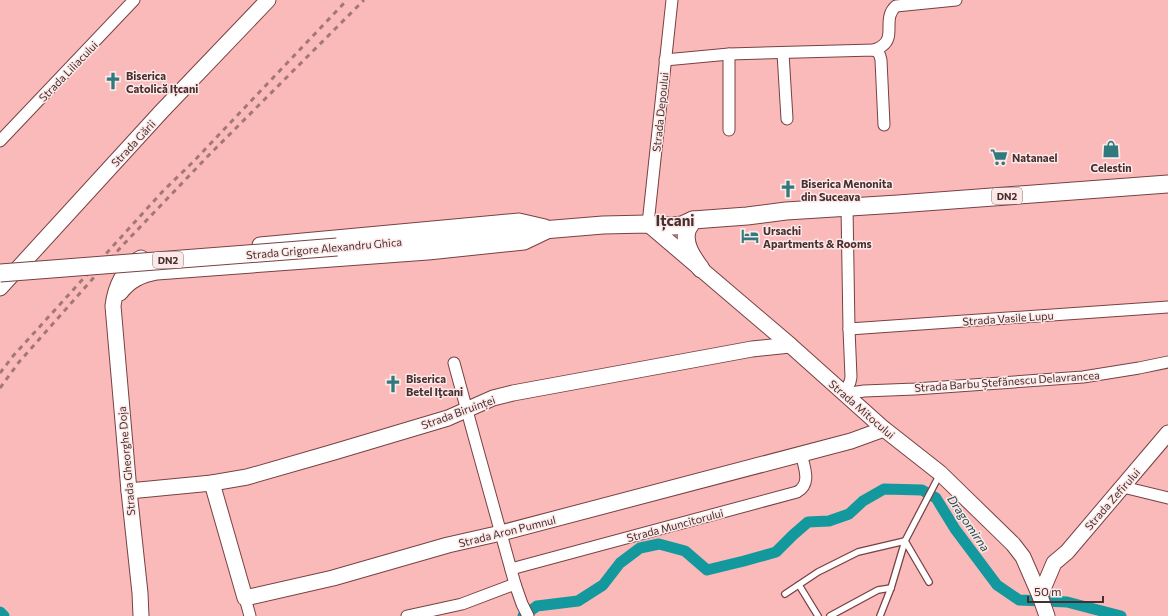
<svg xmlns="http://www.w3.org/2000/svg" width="1168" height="616" font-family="Commissioner,sans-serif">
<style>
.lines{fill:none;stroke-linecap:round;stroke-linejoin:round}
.canal{stroke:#12989d;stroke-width:11}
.lane-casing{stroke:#784143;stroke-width:8}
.street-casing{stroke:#784143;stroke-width:13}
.secondary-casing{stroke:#784143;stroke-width:17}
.primary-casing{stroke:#784143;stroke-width:19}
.lane{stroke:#fff;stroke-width:5.5}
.street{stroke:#fff;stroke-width:11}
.secondary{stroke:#fff;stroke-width:15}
.primary{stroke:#fff;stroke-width:17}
.rail{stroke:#a47777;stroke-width:3;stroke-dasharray:5 5;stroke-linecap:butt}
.primary-bridge-casing{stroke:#784143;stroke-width:19;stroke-linecap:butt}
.primary-bridge{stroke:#fff;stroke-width:17}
.labels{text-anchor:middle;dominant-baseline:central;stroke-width:3;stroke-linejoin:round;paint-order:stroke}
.shield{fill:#fde8e8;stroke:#7e6666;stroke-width:1}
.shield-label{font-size:10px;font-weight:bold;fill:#482f2f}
.street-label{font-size:11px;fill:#482f2f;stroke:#fde8e8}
.poi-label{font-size:11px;font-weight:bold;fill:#482f2f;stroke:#fde8e8;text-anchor:start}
.water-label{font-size:12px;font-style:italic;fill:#1c4e50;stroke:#fde8e8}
.district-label{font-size:15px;font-weight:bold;fill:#482f2f;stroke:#fde8e8}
</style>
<rect width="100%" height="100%" fill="#fbbaba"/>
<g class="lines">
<!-- canal -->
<g class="canal">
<polyline points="0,612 4,616"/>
<polyline points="523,616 537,606 578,601 603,585 620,563 640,548 659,544 685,551 707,570 744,561 776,552 793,535 808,522 829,521 849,514 863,501 884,489 922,490 936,498 955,529 997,585 1019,600 1067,602 1121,616"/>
</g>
<!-- lane casing -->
<g class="lane-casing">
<g id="lane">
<polyline points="799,585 818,616"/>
<polyline points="785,594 818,572 858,552 905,541 929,582"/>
<polyline points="830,616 878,590 891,588"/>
<polyline points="880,616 891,588 905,541 940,474"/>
</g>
</g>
<!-- street casing -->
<g class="street-casing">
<g id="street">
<path d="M874,50C876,49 880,48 882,46C896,37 882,18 896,6L956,0"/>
<polyline points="783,53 787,119"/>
<polyline points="729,54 729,130"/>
<path d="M665,60L729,54L874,50C879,52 880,55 881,60L884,125"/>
<polyline points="0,141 134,0"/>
<polyline points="648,224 672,0"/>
<polyline points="849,329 1168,307"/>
<polyline points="454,363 475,440 515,584 522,604 528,616"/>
<polyline points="844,394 864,391 915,389 1083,377 1139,368 1168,362"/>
<polyline points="844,394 850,382 851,377 849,329 847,207"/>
<polyline points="1123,487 1168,498"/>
<path d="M511,569L797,492C812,484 804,467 801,453"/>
<polyline points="245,598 250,616"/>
<polyline points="407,616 462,604 515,584"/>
</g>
</g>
<!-- secondary casing -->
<g class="secondary-casing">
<g id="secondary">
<polyline points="648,224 790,345 884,429 940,473 1013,544 1023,557 1040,596 1047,616"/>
<polyline points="260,245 519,221 545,227"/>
<polyline points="0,288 161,112 268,0"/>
<path d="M120,293C130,280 141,275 157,272L428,252L524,242L547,231"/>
<polyline points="212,483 245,598 333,578 448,545 501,533 851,441 884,429"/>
<polyline points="129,491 212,483 247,477 334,452 448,418 493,398 513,393 752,349 790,345"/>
<polyline points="1040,596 1054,563 1067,552 1168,433"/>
<path d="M141,616L140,593L129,491L113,306C115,288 124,267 141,258"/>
</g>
</g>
<!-- primary casing -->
<g class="primary-casing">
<g id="primary">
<path d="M693,220C691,224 688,227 687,231C683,245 694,259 701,269"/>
<polyline points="337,247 603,225 648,224 660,226 674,226 682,225 693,220 747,216 786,211 898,204 1168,184"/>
</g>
</g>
<!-- lane -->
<use href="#lane" class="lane"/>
<!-- street -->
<use href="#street" class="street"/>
<!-- secondary -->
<use href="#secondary" class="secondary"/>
<!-- primary -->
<use href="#primary" class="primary"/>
<!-- rail -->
<g class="rail">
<polyline points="0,373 13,356 163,191 193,162 347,0"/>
<polyline points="0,388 19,362 121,247 209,155 364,0"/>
</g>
<!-- primary-bridge casing -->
<g class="primary-bridge-casing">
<polyline id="primary-bridge" points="0,273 337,247"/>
</g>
<!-- primary-bridge -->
<use href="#primary-bridge" class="primary-bridge"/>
</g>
<!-- icons -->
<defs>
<g id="church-bare" transform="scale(1.38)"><path d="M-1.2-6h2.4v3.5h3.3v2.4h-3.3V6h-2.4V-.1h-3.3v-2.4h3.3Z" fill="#30797c" stroke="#fde8e8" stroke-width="2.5" paint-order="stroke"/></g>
<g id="shop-bare" transform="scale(1.38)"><path d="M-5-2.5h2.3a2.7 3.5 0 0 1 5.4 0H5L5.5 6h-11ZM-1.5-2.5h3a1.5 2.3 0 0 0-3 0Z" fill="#30797c" stroke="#fde8e8" stroke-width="2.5" paint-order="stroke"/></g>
<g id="supermarket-bare" transform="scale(1.38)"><path d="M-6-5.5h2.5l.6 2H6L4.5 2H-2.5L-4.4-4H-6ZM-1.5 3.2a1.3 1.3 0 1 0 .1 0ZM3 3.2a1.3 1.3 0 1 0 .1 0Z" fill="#30797c" stroke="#fde8e8" stroke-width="2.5" paint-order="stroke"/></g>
<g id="hotel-bare" transform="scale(1.38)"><path d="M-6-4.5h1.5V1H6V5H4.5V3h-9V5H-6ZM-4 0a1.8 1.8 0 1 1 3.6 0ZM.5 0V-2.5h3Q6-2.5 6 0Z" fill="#30797c" stroke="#fde8e8" stroke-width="2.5" paint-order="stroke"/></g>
</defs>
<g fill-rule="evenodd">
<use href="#church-bare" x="113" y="81"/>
<use href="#shop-bare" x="1111" y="149"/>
<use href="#supermarket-bare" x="999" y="157"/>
<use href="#church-bare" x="788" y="189"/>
<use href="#hotel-bare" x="750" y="236"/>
<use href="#church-bare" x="393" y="384"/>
</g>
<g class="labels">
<!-- shield labels -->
<g class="shield">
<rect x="992" y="188" width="30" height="16" rx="3"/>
<rect x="153" y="252" width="30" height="16" rx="3"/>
</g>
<g class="shield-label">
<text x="1007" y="196">DN2</text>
<text x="168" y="260">DN2</text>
</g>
<!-- street labels -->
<g class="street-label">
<text transform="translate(68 71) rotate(-46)">Strada Liliacului</text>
<text transform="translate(660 112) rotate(-84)">Strada Depoului</text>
<text transform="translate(133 143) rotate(-47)">Strada Gării</text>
<text transform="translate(324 248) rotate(-5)">Strada Grigore Alexandru Ghica</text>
<text transform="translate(1008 318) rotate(-4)">Strada Vasile Lupu</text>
<text transform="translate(1007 381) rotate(-4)">Strada Barbu Ștefănescu Delavrancea</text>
<text transform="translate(862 409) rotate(41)">Strada Mitocului</text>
<text transform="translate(458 412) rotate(-20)">Strada Biruinței</text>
<text transform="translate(126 461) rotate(-95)">Strada Gheorghe Doja</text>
<text transform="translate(1112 499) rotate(-49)">Strada Zefirului</text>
<text transform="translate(675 525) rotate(-15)">Strada Muncitorului</text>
<text transform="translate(507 531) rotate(-14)">Strada Aron Pumnul</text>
</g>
<!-- poi labels -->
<g class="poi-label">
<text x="126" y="75">Biserica<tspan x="126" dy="13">Catolică Ițcani</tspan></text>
<text x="1012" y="157">Natanael</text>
<text x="1111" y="167" text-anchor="middle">Celestin</text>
<text x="801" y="183">Biserica Menonita<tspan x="801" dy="13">din Suceava</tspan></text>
<text x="763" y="230">Ursachi<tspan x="763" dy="13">Apartments &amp; Rooms</tspan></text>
<text x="406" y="378">Biserica<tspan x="406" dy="13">Betel Iţcani</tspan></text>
</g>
<!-- water labels -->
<g class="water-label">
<text transform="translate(969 523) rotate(56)">Dragomirna</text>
</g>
<!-- district labels -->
<g class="district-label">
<text x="675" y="220">Ițcani</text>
</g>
</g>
<!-- scale -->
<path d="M1028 596v6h75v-6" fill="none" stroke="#482f2f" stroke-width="2"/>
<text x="1034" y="596" font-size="12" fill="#482f2f" stroke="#fde8e8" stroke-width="3" paint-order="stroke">50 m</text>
</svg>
